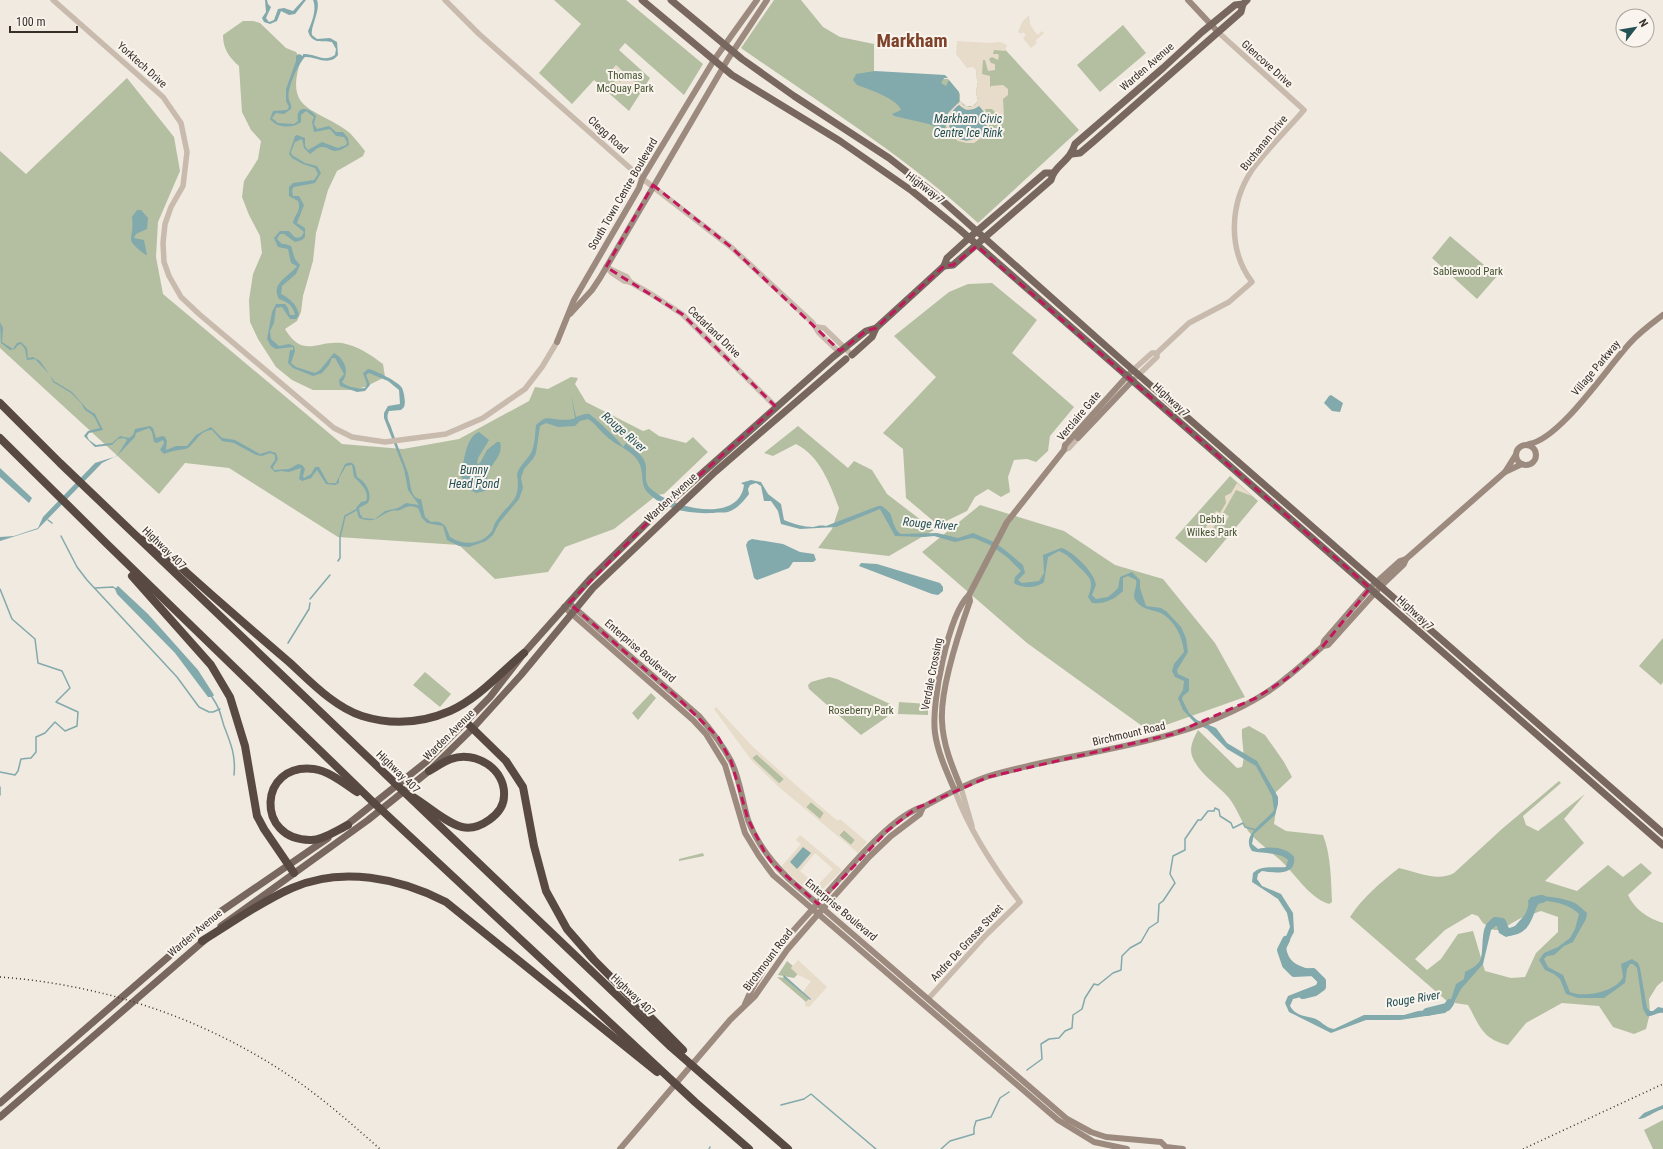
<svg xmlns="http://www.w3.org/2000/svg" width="1663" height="1149" font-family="'Roboto Condensed',sans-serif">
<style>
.green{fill:#b4bfa1;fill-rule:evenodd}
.plaza{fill:#e7dbc9;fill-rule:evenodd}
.water{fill:#82a9ac}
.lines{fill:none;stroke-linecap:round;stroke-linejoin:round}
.stream{stroke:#82a9ac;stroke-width:1.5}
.river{stroke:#82a9ac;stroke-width:8}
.tertiary{stroke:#c8baad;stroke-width:5.5}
.secondary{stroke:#9c8a7f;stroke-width:6}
.primary{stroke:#78675e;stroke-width:7}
.motorway{stroke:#584a43;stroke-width:8}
.rail{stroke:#382f2b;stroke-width:1.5;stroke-dasharray:1 3;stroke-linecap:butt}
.marked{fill:none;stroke:#c2185b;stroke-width:3;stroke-dasharray:8 5;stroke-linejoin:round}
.labels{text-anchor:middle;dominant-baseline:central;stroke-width:4;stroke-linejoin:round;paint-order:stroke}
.street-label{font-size:11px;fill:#382f2b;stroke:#f9f4ed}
.park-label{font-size:11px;fill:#465431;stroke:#f9f4ed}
.water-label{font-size:12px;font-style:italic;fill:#245156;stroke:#f9f4ed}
.town-label{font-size:19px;font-weight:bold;fill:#7f422b;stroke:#f9f4ed}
</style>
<rect width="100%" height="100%" fill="#f1eae0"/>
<!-- green -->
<g class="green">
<polygon points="554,0 626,0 703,64 684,95 625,43 619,50 650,78 629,111 594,80 572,104 539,73 581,24"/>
<path d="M774,0H801L823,27L840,37L874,44V76L948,79L960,94V101L966,106H973L978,101L976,92L978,81L977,80L974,44H1000L1079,130L978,223C906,157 821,104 741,48Z"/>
<path d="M243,21H253L260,23L286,48L296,52L301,60C284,111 314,107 346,130C354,136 359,144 365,151L363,156L337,171L328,190L316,233L313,261L303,296L301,312L297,321L285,329C303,359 317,340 342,343C358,346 371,355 383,364L385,377L365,387L350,390H313L292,380L276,367L258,339L250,322L249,300L253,274L262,253L260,236L249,215L242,197L244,181L258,159L261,141L251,130L242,112L239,66C229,57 223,49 223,35Z"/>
<polygon points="1123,25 1146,53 1100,92 1077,65"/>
<polygon points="127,78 174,137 180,171 158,222 156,257 163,294 342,444 403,449 459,439 529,401 535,387 548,389 571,377 578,378 575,384 586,402 643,431 649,429 659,436 686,443 693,437 708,452 664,494 657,495 614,529 565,547 548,572 495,579 459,545 338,537 229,468 185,463 159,494 0,348 0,151 26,174"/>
<polygon points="1450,236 1497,276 1477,299 1432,258"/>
<polygon points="992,283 1037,320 1012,353 1074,407 1050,436 1048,451 1036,462 1027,459 1014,460 1008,477 1010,492 1001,497 988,489 975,497 967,511 938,525 906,498 903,449 883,433 936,377 894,336 949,292 968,284"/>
<path d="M798,426L848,468L854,461L872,470L887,494L934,530L889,556L818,548L832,529L839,508C830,484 820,456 796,444L773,456L764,453Z"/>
<polygon points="1230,476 1258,501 1206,563 1175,538"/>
<polygon points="980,505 1064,531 1115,565 1163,579 1215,643 1245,697 1149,731 1027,643 922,552"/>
<polygon points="1663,638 1663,682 1661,685 1639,666"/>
<polygon points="425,672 451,694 440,707 413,685"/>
<polygon points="829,677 837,679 890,704 887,717 861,735 809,689 808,685 811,682"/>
<polygon points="651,693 656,698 638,720 632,713"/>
<polygon points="899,702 928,704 928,715 898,714"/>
<path d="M1249,726L1265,735L1284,762L1292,777L1276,792V809L1274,824L1286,831L1323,835C1331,855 1331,880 1332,902L1329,904C1308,897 1295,873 1279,859C1269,850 1258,843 1249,832C1241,822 1237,808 1229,798C1217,784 1199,774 1192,756C1189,747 1194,738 1198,730L1237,768L1242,767C1246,754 1241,742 1242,729Z"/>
<polygon points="757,754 784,779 779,784 752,758"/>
<path d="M1559,781L1561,783L1523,816L1526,825L1538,831L1585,794L1564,819L1584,843L1545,881L1577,891L1608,865L1623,877L1641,863L1652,873L1628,895C1635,910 1648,918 1663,923V981L1657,986L1649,999L1650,1013L1646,1029L1634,1034L1613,1027L1599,1006L1562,1003L1526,1023L1508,1045C1482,1039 1480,1026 1468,1005L1448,1002L1350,917C1363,897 1380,883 1399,868C1417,872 1438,882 1454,873L1503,828ZM1541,911L1558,917V932L1536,953L1525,977L1511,978L1485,971L1473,931L1458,934L1441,959L1427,970L1415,959L1445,930L1472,914L1478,916L1483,923L1494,930H1500L1521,918Z"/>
<polygon points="811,802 824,813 820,819 806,807"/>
<polygon points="844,830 855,840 851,845 839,835"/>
<polygon points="703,853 704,856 679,861 679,859"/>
<polygon points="787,961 793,966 791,968 798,974 794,978 778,975"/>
<polygon points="777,977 785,978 809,999 806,1002"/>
<polygon points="1663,1120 1663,1149 1653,1149 1644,1130"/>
</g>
<!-- plaza -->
<g class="plaza">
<polygon points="1029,15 1030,24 1035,32 1038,35 1042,31 1044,33 1035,41 1037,43 1031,48 1023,38 1026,35 1023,32 1021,34 1018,32 1022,22"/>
<path d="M957,41L989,43L1000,42L1007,45L1005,51L994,50L993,54H998L999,56L998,60L992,57L989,59L991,63L995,64V70L988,71L985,60H983L982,74L990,76V88L991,86L1003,85L1008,89V95L1003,99L1004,117L998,115L992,109H985L989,120V126L984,136L974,143H967L958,141L953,137L946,126L948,113L954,106L961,101L963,105L970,107L975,105L978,101L976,92L978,81L977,80L976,70L973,67L967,68L956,54ZM959,105L966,110L975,109L986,125L981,135L971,140L966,141L956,136L950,127L949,121Z"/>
<path d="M616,65L638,85L630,95L607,75ZM618,71L625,77L620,82L614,77Z"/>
<polygon points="1237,483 1252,496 1236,490 1223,513 1229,516 1224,525 1219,522 1216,523 1209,536 1203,532 1216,511 1220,513 1226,503 1225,496 1231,493"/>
<path d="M716,707L753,747L798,787L833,817L838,821L840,819L867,842L858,853L780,788L752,761L714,709ZM756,754L784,779L780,784L752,758ZM811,802L824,813L820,819L806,807ZM844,830L855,840L851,845L839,836Z"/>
<path d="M800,835L842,870L818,894L809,891L781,867L801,844L796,840ZM815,853L833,869L817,886L800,871Z"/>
<polygon points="798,960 827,987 809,1007 805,1006 805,1003 811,999 803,992 811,981 798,975 791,968"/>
</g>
<!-- water -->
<g class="water">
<polygon points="265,0 267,0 268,4 271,7 266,18 269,22 274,20 278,9 284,8 293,11 303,0 306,0 295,14 289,15 281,11 277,21 270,24 264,22 262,18 266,12"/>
<path d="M313,0H317C321,10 310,27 312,35L317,39L330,38L337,42L338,55C329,67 315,56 305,57C298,64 286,90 289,100C290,104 292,104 291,109L284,114L276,113L272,118L278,123L294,124L298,121C295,106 308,106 316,116L314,124L317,129L329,126L336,132H343L348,138L349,145C329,159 331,143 318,148C316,149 313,152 310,154L304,148L302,139L295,142L291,152L292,155L305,163L317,166L321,173L315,183L294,187L292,190L293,196H299L304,205L297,223L305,228V237L302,240L295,242L284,234H280L277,239L282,244H285L291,246L295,259L300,265L296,274L282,286L281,294C289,298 297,304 299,315L296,319H290L282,307L276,308L274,323L270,331L271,339L279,346L289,344L294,346L295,351L291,363L296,367L315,373L320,370L334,353C345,359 350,372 342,382C346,387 358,389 365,388L367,384L363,373L368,369C375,370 399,382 402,388C404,392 406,403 404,407L401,410L389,411C385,419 390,422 392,430C397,445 403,459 408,473C410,480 410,489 413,494C415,498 418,499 421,499L425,517L431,522C445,520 446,527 450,537C463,546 482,545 492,531C494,527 494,523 497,520C510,500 521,503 517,474C520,465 526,461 531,453C535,446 535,433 536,425C539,423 541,420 544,419C548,416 563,423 575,418L571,395L576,417C580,416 585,413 589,414C592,415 622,443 623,447L626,443C631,448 640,452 644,460C649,469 642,480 650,488C670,508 739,525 744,485L741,483L751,480L761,482L768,494L781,504L784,520C794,524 803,527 813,527C818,526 820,525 826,526L878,506H882L890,513C893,520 894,530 901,534L937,533L958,538L973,533L994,542L1005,550L1023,565L1025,573L1018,580L1022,583L1039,581L1044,573L1043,555L1061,548C1072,550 1095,573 1096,585L1092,595L1096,599L1108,597L1114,592L1118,588L1120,577L1132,572L1140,580V588L1146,606L1161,608L1166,611L1181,627L1186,638L1188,652L1177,670L1178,674L1189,679V691L1183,696L1182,699L1189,713L1197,720L1216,728L1227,743L1257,761L1278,797V804L1275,815L1254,834L1252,844L1258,849C1269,846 1287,847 1294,857C1297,876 1274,873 1262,871L1258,874L1257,879L1262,886L1281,894L1293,913L1294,932L1286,947C1290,976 1320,961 1323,983C1318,994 1304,996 1293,999L1290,1006C1295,1015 1304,1016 1313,1018C1321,1020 1325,1028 1334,1029L1364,1015H1404L1418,1011L1442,1009L1450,1003L1456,984L1464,979L1465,972C1470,969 1476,967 1480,961C1486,948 1476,912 1502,923L1504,931L1515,926L1529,910L1528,901L1531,897C1543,895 1563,898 1575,903C1580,906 1583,910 1587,913L1586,919L1573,942L1564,946L1554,955L1547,956L1544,959L1548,967L1563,975L1570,992C1584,998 1616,992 1623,977L1621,964L1632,959L1638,963L1640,968L1647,1008L1650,1011H1653L1658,1007L1663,1008V1013C1657,1012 1653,1017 1647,1016L1643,1009L1637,968L1633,964H1630L1627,969L1625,983L1604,998H1578L1566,994L1560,979L1554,974L1545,970L1539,960L1544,953L1558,947L1570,938L1575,929L1579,914C1568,903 1545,898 1532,903L1535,911C1530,920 1523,925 1519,933L1506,937L1499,933L1497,926H1492L1483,964L1461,989L1451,1008L1445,1013L1400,1020H1366L1331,1033L1289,1012L1285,1003L1288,996L1316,985L1318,981L1314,975L1294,969L1285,961L1281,948L1290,927L1287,913L1278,899L1252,882L1253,873C1261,865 1275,868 1286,867L1288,860C1280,852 1263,854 1252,851C1240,835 1266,822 1274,810L1272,796L1256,766L1227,749L1207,729L1195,723L1183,710L1178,698L1183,690L1184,681L1175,677L1172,671L1174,664L1184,652C1183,637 1173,617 1158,612C1149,609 1142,609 1136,601C1131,595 1138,587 1136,580L1128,576L1123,578V591C1114,600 1104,604 1092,603L1088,597C1095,579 1089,577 1077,565C1070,558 1068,555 1059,551L1048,557L1044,582C1037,588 1022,589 1014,583L1015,577L1021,571L1007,557L990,545L976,539L972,538L955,542L934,536L924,537L895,536L880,509L836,527L800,529L781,524L778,511L771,501H764L761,486L756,483L750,485L748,489L749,494C743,502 737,509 728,512C724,513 718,512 713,513C689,514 666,510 648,493C640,485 644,475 640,465C634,450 616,446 606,436C600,431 595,423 588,419L580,421L575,426L558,427L546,423L540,426L536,453L533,459L524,469L521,478L523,488L519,499L499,523L493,535L486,541L469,547L459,546L447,540L443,526L427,523L422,518L418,508C410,505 408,506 400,510C398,511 394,510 391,511C377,516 377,524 359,518L356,508L361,502L366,501C370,491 360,483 354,477L352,465L346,466L339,478V483L335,485L326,484L317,470L311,478L302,481L299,479L301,468L289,472L281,471L275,472L270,467L275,460V455L270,453L262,456L256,455L234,443L222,441L212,430C200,430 196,442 188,448C184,450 172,450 164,454L160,450L164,443L163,440L157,443L154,442L152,432L149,428L136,433L135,437L118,455L102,463L38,529L0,541V537L14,536L38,528L43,517L95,463L117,456L127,440L124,438L118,439L112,445L95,447L84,436L88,431L100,428C93,415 97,418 85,410L81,403L71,393L53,382L50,375L35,359L27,360L25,349L21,344L18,345L15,349L10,350L1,343L0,322L3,328L2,342L13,349L17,343L21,342L27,348L28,358L33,357L40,361L54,381L72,392L87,409L95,414L103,430L89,433L87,436L89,440L96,445L112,443L120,436L129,438L133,435L135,429L150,426L153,428L156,438L162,436L165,437L167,441L166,450L176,446H187L196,435L211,427L222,438L235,440L260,454L270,451L276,453L278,459L273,467L274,470L289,469L298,464L302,465L305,469L303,476L304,478L311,474L315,467H319L328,483H336L345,464C356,459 355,469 357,477C365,481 373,493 368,503L359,508L360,514L363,518L375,519L385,511L398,508L406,503L419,505L408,490L404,469L384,418V413L388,406L400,404L399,390L388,381L369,373L366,375L370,385L365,391L357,392L340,386L339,380L344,374L335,358H332L329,365L322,373L313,376L293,368L288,363L290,350H293V347L276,349L271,346L267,339L272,312L276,304H285L288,308L290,315H295C293,306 288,302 279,299C270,283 290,276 297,266L291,263L288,249L278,247L274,238L280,231H289C294,236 294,239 301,237L304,232L293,223C294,215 302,211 298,201L289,196V187L293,183L314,180L318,174L315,168L303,164L292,158L289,154L295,136L297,135L305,138V146L308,150L322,142L338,148L346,145L347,142L344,137L336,136L330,129L314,132L312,122L314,117L306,111L301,115V122C292,129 277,128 270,119L273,111L287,110L289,107L286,101V89L296,61V56L299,54L303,56V54C315,53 323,63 335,55L336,49L332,42C322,40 312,45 308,31C312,22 317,9 313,0Z"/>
<path d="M875,71L945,75L948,78H944L941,83L946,86L949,80L959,92V102L948,113L945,128L942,130L929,124L894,116L892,114L901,110C898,99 868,89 857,85L853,80L856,74Z"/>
<path d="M959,105C965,112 972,111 979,106C1008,135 951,157 949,123C949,115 953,109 959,105Z"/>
<path d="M137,210H141L148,218L147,229L136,234L134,238L144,240L147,255H146C122,237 135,242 132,217Z"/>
<polygon points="1331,395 1343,403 1340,412 1332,411 1324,403 1329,396"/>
<path d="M479,432L489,440L478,458L477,464L480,463L487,450L497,442H500C504,456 491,462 488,475C486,480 488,485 485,491L476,493L467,488L461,476C464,464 465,437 479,432Z"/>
<polygon points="0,468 32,498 29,503 0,477"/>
<polygon points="752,539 783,544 800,552 814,554 816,560 813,562 793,562 789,568 757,580 754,578 746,545 748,541"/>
<polygon points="861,563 877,564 940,583 943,587 943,591 938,595 932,594 859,566"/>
<polygon points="118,586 148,614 198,670 214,695 212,697 208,697 175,653 117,594 115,589"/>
<polygon points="803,847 811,853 797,869 790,862"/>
<polygon points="784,975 811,999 810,1000 783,977"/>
<path d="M1663,1105V1109C1654,1111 1647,1119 1638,1119L1644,1113Z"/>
</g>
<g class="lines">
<!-- stream -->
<g class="stream">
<polyline points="48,520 52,523"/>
<polyline points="61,536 77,567 87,580 177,677 199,707 209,712 213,712 220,709"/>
<polyline points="338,561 340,558 340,537 345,516 356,510"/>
<polyline points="95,588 113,587 116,589"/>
<polyline points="0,589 12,619 35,639 38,663 62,671 70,688 56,702 78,712 77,726 65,731 55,722 45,733 36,737 36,752 31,758 21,759 18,771 15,775 0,772"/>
<polyline points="310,599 330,575"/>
<polyline points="288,643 309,609 310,603"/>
<path d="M212,697C220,709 220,713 224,726C231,744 236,756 234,775"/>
<polyline points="0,787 0,795"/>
<polyline points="1027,1070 1042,1059 1041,1044 1049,1039 1059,1038 1065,1031 1072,1028 1073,1015 1082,1009 1085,998 1094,984 1098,985 1113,973 1121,970 1122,956 1130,948 1141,942 1149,928 1158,922 1159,904 1163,901 1175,883 1170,874 1173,856 1185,850 1185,839 1198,820 1201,820 1208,811 1214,811 1215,808 1219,810 1220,816 1231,823 1233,828 1243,823 1245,827 1256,830"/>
<polyline points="781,1105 804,1099 811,1094 876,1149"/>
<polyline points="709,1149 710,1147"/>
<polyline points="941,1149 950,1141 974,1134 974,1128 976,1121 991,1117 1000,1098 1009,1092"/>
</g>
<!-- river -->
<g class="river">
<path d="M1490,926L1495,921L1502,922L1506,932C1536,932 1526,898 1542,899"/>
<polyline points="1286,940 1281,950 1286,965 1294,973 1313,972 1322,981 1322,987 1315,992 1303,995"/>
<polyline points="1427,1012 1447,1007 1450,1003"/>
</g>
<!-- tertiary -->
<g class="tertiary">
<polyline points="53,0 163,97 181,123 187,152 183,186 171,207 165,224 163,243 164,262 169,276 181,297 199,314 334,428 352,437 385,442 446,434 483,418 525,389 542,367 557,342"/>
<polyline points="445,0 479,34 639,176 731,247 812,322 819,333 839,352"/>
<polyline points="606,267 612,273 624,281 630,282 651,294 682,314 776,407"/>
<polyline points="606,267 627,277 630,282"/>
<polyline points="817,327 824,328 852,355"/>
<polyline points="1133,370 1152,353 1157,353"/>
<path d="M1133,380L1157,357V353L1189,323L1229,302L1252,282C1227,249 1230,203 1252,170C1267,149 1287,130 1304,110L1218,32"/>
<polyline points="1064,450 1069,448 1078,438"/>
<polyline points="961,788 972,826"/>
<path d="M929,998L986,935L1020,902C994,868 970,832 955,791"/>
</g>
<!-- secondary -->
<g class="secondary">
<polyline points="1188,0 1218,32"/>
<polyline points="570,314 592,290 600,278 728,59 767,0"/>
<polyline points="557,342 574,300 639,188 642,179 714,60 757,0"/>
<polyline points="1078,438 1133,380"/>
<path d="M1529,444C1560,439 1607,368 1630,343C1640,332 1651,324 1663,315"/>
<circle cx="1526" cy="455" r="10"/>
<polyline points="1505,472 1522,464"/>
<path d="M569,603L699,716C711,730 722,744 731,761C740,779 742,800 748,820C757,844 771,862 790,880L1067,1119L1091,1132L1106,1137L1161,1142L1166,1147L1183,1149"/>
<polyline points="564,607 693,720 706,734 725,765 745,833 759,856 773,875 1058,1120 1094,1142 1127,1149"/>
<polyline points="1323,646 1324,641 1370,588 1400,561 1406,559"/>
<path d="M961,788C952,766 943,745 942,721C940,688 959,632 970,601L969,595"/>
<path d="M955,791C947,772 938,754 935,733C931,704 948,615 969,595L1007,522L1064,450L1065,445L1130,373"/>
<path d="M745,1004C753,984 767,964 780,947C793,929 810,913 824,896C846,872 893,814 923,807C944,796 967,783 989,776C1049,758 1112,752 1172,734C1210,723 1257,703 1286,678C1299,668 1311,657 1323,646L1328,645L1381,586L1404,564L1406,559L1505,472L1515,456"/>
<polyline points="620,1149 730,1020 755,996 787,950 813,920 869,857 891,836 920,814 923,807"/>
</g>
<!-- primary -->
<g class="primary">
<polyline points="642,0 732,75 840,141 912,191 959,229 1663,845"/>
<polyline points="671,0 742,59 794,96 889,158 935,194 1125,363 1663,833"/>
<polyline points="1072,154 1080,153 1093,142 1241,12 1243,4"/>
<path d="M944,266L953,265L1051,180C1054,165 1070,162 1075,144L1163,68L1202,32L1235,5L1243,4L1247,0"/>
<polyline points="852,355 872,337 876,328 944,266 947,258 969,238 1045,173 1052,173"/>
<polyline points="343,828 426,762 490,697 524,653 590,579 655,515 833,357 866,331 876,328"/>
<polyline points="221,926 368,820 429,771 473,728 521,675 593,588 715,472 846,359"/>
<polyline points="0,1103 220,912 328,838"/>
<polyline points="0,1117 207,938"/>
</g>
<!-- motorway -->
<g class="motorway">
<polyline points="0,403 60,463 671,1047 788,1149"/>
<polyline points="0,438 107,544 373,802 695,1102 749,1149"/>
<path d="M145,539L168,556C208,592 248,627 289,662C310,681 334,707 362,716C391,725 422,723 450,711C479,698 500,673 524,653"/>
<polyline points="132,576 211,665 230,697 245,746 257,816 264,829 294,873"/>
<polyline points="466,722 506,761 523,787 534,846 546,891 567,929 594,960 683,1050"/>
<path d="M413,797C427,805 446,823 462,827C479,831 504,814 504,796C506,769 475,750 451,759C443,762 436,767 429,771"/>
<path d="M348,825C337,830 323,840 311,840C255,841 258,762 314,769C329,771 345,784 357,792"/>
<path d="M202,941C232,923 260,902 292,888C341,866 400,878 446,902L657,1072"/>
</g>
<!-- rail -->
<g class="rail">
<path d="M0,977C108,985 212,1021 300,1083C328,1103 354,1126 380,1149"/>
<polyline points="1523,1149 1663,1084"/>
</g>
</g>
<!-- marked area -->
<path class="marked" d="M653,185L731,247L840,351L866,331L876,328L944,266L953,265L977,246L1370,588L1323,646L1286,679L1256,698L1173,734L988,777L915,809L887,831L818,904L772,863L764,851L748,819L731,761L718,737L679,699L569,603L655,515L776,407L682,314L606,267Z"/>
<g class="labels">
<!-- street labels -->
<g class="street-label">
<text transform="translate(1267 64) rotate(42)">Glencove Drive</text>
<text transform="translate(142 65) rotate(42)">Yorktech Drive</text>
<text transform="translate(1147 67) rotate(-41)">Warden Avenue</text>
<text transform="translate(608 135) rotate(42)">Clegg Road</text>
<text transform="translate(1264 143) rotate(-51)">Buchanan Drive</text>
<text transform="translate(925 188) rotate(37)">Highway 7</text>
<text transform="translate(623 194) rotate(-60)">South Town Centre Boulevard</text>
<text transform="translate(714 332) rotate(44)">Cedarland Drive</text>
<text transform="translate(1596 368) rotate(-50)">Village Parkway</text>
<text transform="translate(1171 400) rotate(42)">Highway 7</text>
<text transform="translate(1079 416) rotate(-50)">Verclaire Gate</text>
<text transform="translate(671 498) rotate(-43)">Warden Avenue</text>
<text transform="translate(164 548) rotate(44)">Highway 407</text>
<text transform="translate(1415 613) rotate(42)">Highway 7</text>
<text transform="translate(640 651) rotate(41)">Enterprise Boulevard</text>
<text transform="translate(932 674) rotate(-79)">Verdale Crossing</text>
<text transform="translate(1129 734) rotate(-13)">Birchmount Road</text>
<text transform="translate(449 735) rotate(-45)">Warden Avenue</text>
<text transform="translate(398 772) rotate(44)">Highway 407</text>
<text transform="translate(841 910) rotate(40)">Enterprise Boulevard</text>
<text transform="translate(195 933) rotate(-40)">Warden Avenue</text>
<text transform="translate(967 943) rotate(-47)">Andre De Grasse Street</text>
<text transform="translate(768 960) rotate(-53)">Birchmount Road</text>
<text transform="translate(633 995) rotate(43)">Highway 407</text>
</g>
<!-- park labels -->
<g class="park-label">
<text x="625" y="75">Thomas<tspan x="625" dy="13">McQuay Park</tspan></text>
<text x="1468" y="271">Sablewood Park</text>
<text x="1212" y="519">Debbi<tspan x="1212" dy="13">Wilkes Park</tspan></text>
<text x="861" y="710">Roseberry Park</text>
</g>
<!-- water labels -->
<g class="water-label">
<text x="968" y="119">Markham Civic<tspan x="968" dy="14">Centre Ice Rink</tspan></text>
<text transform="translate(624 432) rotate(41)">Rouge River</text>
<text x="474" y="470">Bunny<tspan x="474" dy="14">Head Pond</tspan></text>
<text transform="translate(930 524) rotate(5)">Rouge River</text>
<text transform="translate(1413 999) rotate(-9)">Rouge River</text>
</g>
<!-- town labels -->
<g class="town-label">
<text x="912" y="40">Markham</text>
</g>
</g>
<!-- north arrow -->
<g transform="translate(1635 28) rotate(59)"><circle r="19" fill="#f9f4ed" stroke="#aca59f"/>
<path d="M0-3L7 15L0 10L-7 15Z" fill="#245156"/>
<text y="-6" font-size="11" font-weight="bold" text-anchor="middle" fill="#382f2b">N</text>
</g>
<!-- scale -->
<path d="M10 26v6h67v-6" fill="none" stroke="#382f2b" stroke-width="2"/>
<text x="16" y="26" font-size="12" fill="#382f2b" stroke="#f9f4ed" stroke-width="3" paint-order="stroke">100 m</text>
</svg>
